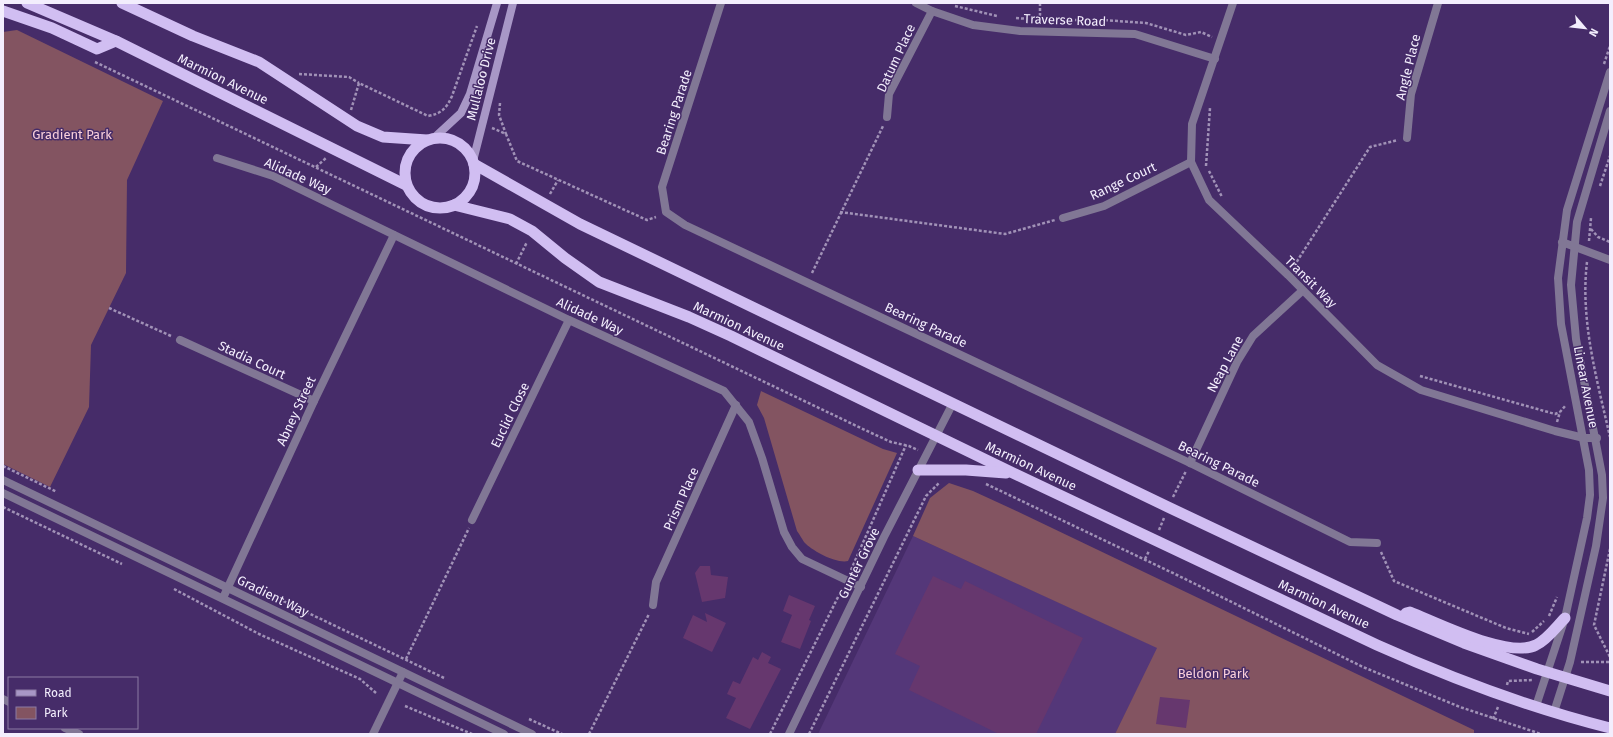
<svg xmlns="http://www.w3.org/2000/svg" width="1613" height="737" font-family="'Fira Sans',sans-serif">
<style>
.built{fill:#543779}
.green{fill:#835461}
.building{fill:#66376e}
.lines{fill:none;stroke-linecap:round;stroke-linejoin:round}
.path{stroke:#a192b7;stroke-width:2.5;stroke-dasharray:3 2;stroke-linecap:butt}
.minor{stroke:#817795;stroke-width:8}
.tertiary{stroke:#817795;stroke-width:8}
.secondary{stroke:#a897c6;stroke-width:8}
.trunk{stroke:#d1bef2;stroke-width:11}
.labels{text-anchor:middle;dominant-baseline:central;stroke-width:3;stroke-linejoin:round;paint-order:stroke}
.street-label{font-size:13px;fill:#f3eefd;stroke:#462c69}
.park-label{font-size:13px;fill:#fad0da;stroke:#462c69}
</style>
<rect width="100%" height="100%" fill="#462c69"/>
<!-- built -->
<polygon class="built" points="913,536 1158,648 1115,734 818,734"/>
<!-- green -->
<g class="green">
<polygon points="17,30 163,101 127,180 126,273 91,345 89,407 50,487 3,464 3,32"/>
<path d="M761,391L883,449L897,453L848,561C837,564 812,551 804,542C802,539 800,535 797,531L764,418L757,405Z"/>
<polygon points="949,483 973,491 1010,508 1474,730 1474,734 1115,734 1157,648 913,536 930,498"/>
</g>
<!-- building -->
<g class="building">
<polygon points="700,566 710,566 711,575 728,577 725,598 702,602 695,573"/>
<polygon points="933,576 961,589 965,581 1083,638 1036,734 999,734 909,690 920,666 895,654"/>
<polygon points="789,595 815,606 809,620 811,621 800,649 781,642 792,615 783,611"/>
<polygon points="705,613 726,623 712,652 683,638 693,615 707,622"/>
<polygon points="762,652 771,657 768,663 781,669 750,729 726,718 736,698 727,694 733,681 740,684 753,657 758,660"/>
<polygon points="1160,697 1190,700 1186,728 1156,724"/>
</g>
<g class="lines">
<!-- path -->
<g class="path">
<polyline points="1040,3 1040,22"/>
<polyline points="955,6 997,16"/>
<polyline points="1016,18 1029,19"/>
<polyline points="1070,20 1103,20 1146,23 1186,35 1201,32 1212,37"/>
<polyline points="95,62 865,430 891,442 909,446 918,450"/>
<polyline points="1604,64 1610,46"/>
<polyline points="299,74 349,77 359,83"/>
<polyline points="500,103 499,115 506,134"/>
<path d="M351,110L359,83L428,116C441,114 447,108 452,96L477,26"/>
<polyline points="492,128 506,134 517,161 647,220 656,217"/>
<polyline points="1206,166 1210,108"/>
<polyline points="316,167 326,158"/>
<polyline points="1209,171 1222,197"/>
<polyline points="1600,186 1610,156"/>
<polyline points="550,194 558,180"/>
<polyline points="840,212 1005,234 1055,220"/>
<polyline points="1591,229 1598,237 1610,242"/>
<polyline points="1589,241 1591,218"/>
<path d="M1587,262C1580,320 1597,380 1610,437"/>
<polyline points="516,264 527,242"/>
<polyline points="1294,266 1370,147 1398,140"/>
<polyline points="812,273 883,126"/>
<polyline points="109,308 171,336"/>
<polyline points="1420,376 1555,414 1560,412"/>
<polyline points="1557,422 1560,412 1566,405"/>
<polyline points="3,466 57,492"/>
<polyline points="986,484 1177,575 1363,667 1460,707 1541,734"/>
<polyline points="1173,497 1186,471"/>
<polyline points="3,507 122,564"/>
<polyline points="1159,530 1164,518"/>
<polyline points="1610,549 1594,625 1610,657"/>
<polyline points="1381,552 1394,581 1506,628 1529,634"/>
<polyline points="1145,559 1149,551"/>
<polyline points="851,570 906,445"/>
<polyline points="174,589 259,634 360,679 376,693"/>
<polyline points="279,599 444,678"/>
<polyline points="1549,616 1557,597"/>
<polyline points="1532,632 1544,621"/>
<polyline points="406,659 469,528"/>
<polyline points="1581,662 1610,662"/>
<polyline points="1507,685 1508,681 1532,680"/>
<polyline points="405,706 472,734"/>
<polyline points="529,719 562,734"/>
<polyline points="1493,719 1498,707"/>
<polyline points="589,734 649,614"/>
<polyline points="770,734 842,589"/>
<polyline points="809,734 926,496 940,482"/>
</g>
<!-- minor -->
<g class="minor">
<polyline points="721,3 662,187 666,212 685,225 1190,463 1350,542 1377,543"/>
<polyline points="916,3 932,11 973,25 1020,31 1135,34 1215,59"/>
<polyline points="1233,3 1192,124 1191,162 1209,200 1288,275 1377,365 1421,390 1555,431 1584,438 1597,438"/>
<polyline points="887,117 889,94 932,11"/>
<polyline points="1407,138 1411,94 1438,3"/>
<polyline points="217,158 273,176 569,320 724,391 749,422 762,458 784,532 792,547 802,559 861,587"/>
<polyline points="1063,218 1104,206 1191,162"/>
<polyline points="1562,242 1610,260"/>
<polyline points="180,340 314,401"/>
<polyline points="1190,463 1237,362 1253,336 1302,291"/>
<polyline points="472,520 569,320"/>
<polyline points="223,598 314,401 394,235"/>
<polyline points="653,605 656,582 736,405"/>
<polyline points="3,699 9,702"/>
<polyline points="65,728 79,734"/>
<polyline points="373,734 403,672"/>
<polyline points="789,734 884,537 953,403"/>
</g>
<!-- tertiary -->
<g class="tertiary">
<polyline points="3,480 532,734"/>
<polyline points="3,493 504,734"/>
<polyline points="1536,706 1565,618 1587,518 1590,495 1589,470 1561,324 1558,278 1567,210 1610,72"/>
<polyline points="1554,712 1570,662 1596,546 1603,498 1602,475 1576,339 1571,285 1577,222 1610,111"/>
</g>
<!-- secondary -->
<g class="secondary">
<polyline points="434,138 461,113 470,94 497,3"/>
<polyline points="473,161 513,3"/>
</g>
<!-- trunk -->
<g class="trunk">
<polyline points="27,3 116,41 406,185"/>
<polyline points="122,3 193,36 259,62 357,126 383,137 427,140"/>
<polyline points="3,11 52,28 97,49 116,41"/>
<circle cx="440" cy="173" r="35"/>
<polyline points="474,164 580,224 1168,507 1397,615 1464,643 1537,669 1610,691"/>
<path d="M454,205L510,219L532,231L565,258L599,282L689,317L731,336L1013,473L1377,645C1453,679 1530,708 1610,728"/>
<polyline points="918,470 966,470 1006,473"/>
<path d="M1406,613L1410,612C1438,623 1509,659 1536,645C1547,640 1557,626 1565,618"/>
</g>
</g>
<g class="labels">
<!-- street labels -->
<g class="street-label">
<text transform="translate(1065 20) rotate(2)">Traverse Road</text>
<text transform="translate(896 58) rotate(-65)">Datum Place</text>
<text transform="translate(1408 67) rotate(-76)">Angle Place</text>
<text transform="translate(223 79) rotate(26)">Marmion Avenue</text>
<text transform="translate(481 79) rotate(-76)">Mullaloo Drive</text>
<text transform="translate(674 112) rotate(-72)">Bearing Parade</text>
<text transform="translate(298 176) rotate(24)">Alidade Way</text>
<text transform="translate(1123 181) rotate(-25)">Range Court</text>
<text transform="translate(1311 282) rotate(45)">Transit Way</text>
<text transform="translate(590 316) rotate(25)">Alidade Way</text>
<text transform="translate(926 325) rotate(25)">Bearing Parade</text>
<text transform="translate(739 326) rotate(25)">Marmion Avenue</text>
<text transform="translate(252 360) rotate(25)">Stadia Court</text>
<text transform="translate(1225 364) rotate(-62)">Neap Lane</text>
<text transform="translate(1586 387) rotate(79)">Linear Avenue</text>
<text transform="translate(296 411) rotate(-65)">Abney Street</text>
<text transform="translate(510 415) rotate(-64)">Euclid Close</text>
<text transform="translate(1219 464) rotate(26)">Bearing Parade</text>
<text transform="translate(1031 466) rotate(25)">Marmion Avenue</text>
<text transform="translate(681 499) rotate(-66)">Prism Place</text>
<text transform="translate(859 563) rotate(-64)">Gunter Grove</text>
<text transform="translate(273 596) rotate(26)">Gradient Way</text>
<text transform="translate(1324 604) rotate(25)">Marmion Avenue</text>
</g>
<!-- park labels -->
<g class="park-label">
<text x="72" y="134">Gradient Park</text>
<text x="1213" y="673">Beldon Park</text>
</g>
</g>
<!-- border -->
<rect width="1613" height="737" fill="none" stroke="#f3eefd" stroke-width="8"/>
<!-- legend -->
<rect x="8" y="677" width="130" height="52" fill="#462c69" stroke="#8b7aa4"/>
<rect x="16" y="690" width="20" height="6" fill="#a897c6" stroke="#8b7aa4"/>
<text x="44" y="697" font-size="12" fill="#f3eefd">Road</text>
<rect x="16" y="707" width="20" height="12" fill="#835461" stroke="#8b7aa4"/>
<text x="44" y="717" font-size="12" fill="#f3eefd">Park</text>
<!-- north arrow -->
<g transform="translate(1585 28) rotate(118)" stroke="#462c69" stroke-width="3" paint-order="stroke">
<path d="M0-3L7 15L0 10L-7 15Z" fill="#f3eefd"/>
<text y="-6" font-size="11" font-weight="bold" text-anchor="middle" fill="#f3eefd">N</text>
</g>
</svg>
